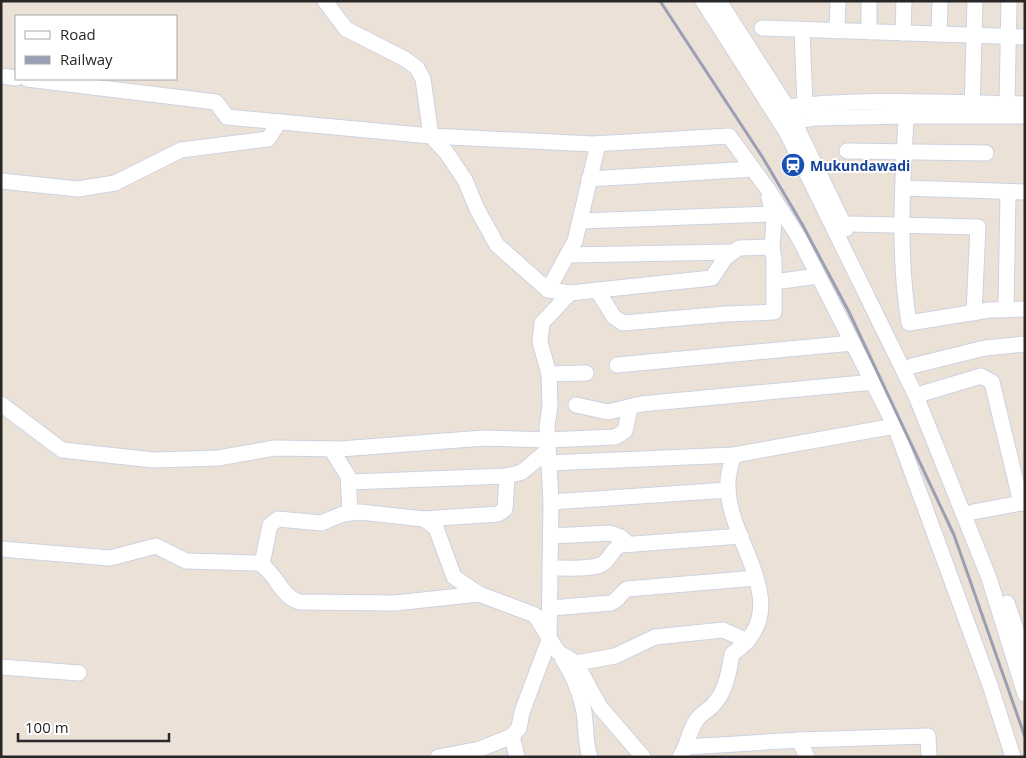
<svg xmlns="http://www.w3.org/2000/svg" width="1026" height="758" font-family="'Open Sans',sans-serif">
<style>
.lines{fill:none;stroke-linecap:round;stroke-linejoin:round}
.minor-casing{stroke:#ccd2e1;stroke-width:17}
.minor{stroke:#fff;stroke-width:15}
.rail{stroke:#9a9fb3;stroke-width:3}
.labels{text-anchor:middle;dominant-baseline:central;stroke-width:4;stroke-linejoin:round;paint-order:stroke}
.transit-label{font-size:14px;font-weight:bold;fill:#164399;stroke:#fff;text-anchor:start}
</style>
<rect width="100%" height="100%" fill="#ebe1d7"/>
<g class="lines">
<!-- minor casing -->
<g class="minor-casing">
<g id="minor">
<polyline points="325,1 346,29 405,59 417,68 423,79 431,136 593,144 729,136 769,191 799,238 895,426 990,685 1013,757"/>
<polyline points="703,1 787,133 916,396 989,578 1025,694"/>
<polyline points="719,1 787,107 846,229"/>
<polyline points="762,28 1025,37"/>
<polyline points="802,30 805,105"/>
<polyline points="837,31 838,1"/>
<polyline points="869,32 869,1"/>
<polyline points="903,33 904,1"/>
<polyline points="939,34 940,1"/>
<polyline points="1,76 16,78"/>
<polyline points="27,79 216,102 227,117 431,136 446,152 465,180 477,209 497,245 548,290 570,293 712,278 725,258 739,248 772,247"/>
<path d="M907,102C903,175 897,250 909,323L989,310L1025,309"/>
<polyline points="1007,104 1009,1"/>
<path d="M779,108C860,97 943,103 1025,104"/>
<polyline points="972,112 975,1"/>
<polyline points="787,122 815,118 906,116 1025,116"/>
<polyline points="847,151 986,153"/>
<polyline points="589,179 753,169"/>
<polyline points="1,181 78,189 115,183 181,150 268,139 279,122"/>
<polyline points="904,188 1025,192"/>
<polyline points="580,221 771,214"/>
<polyline points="851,224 978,227 974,313"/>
<polyline points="568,255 733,252"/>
<polyline points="774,282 818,276"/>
<polyline points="548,290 575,241 598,144"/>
<polyline points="597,290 614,317 623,323 726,314 774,312 774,260 772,247 774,221 769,197"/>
<polyline points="1006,310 1008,192"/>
<polyline points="617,365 853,343"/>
<polyline points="912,366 985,348 1025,344"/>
<polyline points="549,374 586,373"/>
<polyline points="924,393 981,376 992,382 1021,503 1025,503"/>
<polyline points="1,404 62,450 153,460 218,458 275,448 340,449 484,438 547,440 615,437 625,431 630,407"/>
<polyline points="576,405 608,412 641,404 874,382"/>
<polyline points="331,449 348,476 350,512"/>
<polyline points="548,463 734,455 895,426"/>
<polyline points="350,482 507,476 522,472 548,450"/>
<polyline points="551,502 728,490"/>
<polyline points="973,512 1021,503"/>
<polyline points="424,519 498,514 505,509 507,476"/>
<polyline points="551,536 610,533 621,537 628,544"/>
<path d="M1,549L110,558L156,546L186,561L258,563C276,571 280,597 300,602L395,603L479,594"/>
<polyline points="262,564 270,525 278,519 321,523 343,514 360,512 424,519 436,528 454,577 479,594 535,615 558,652 576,663 600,707 643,757"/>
<path d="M551,568C564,568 595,570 604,563C611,557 612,549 621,545L741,536"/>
<polyline points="1007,603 1025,656"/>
<path d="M551,608L611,603C619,600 620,593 627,589L756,578"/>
<path d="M563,660C572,673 579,691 583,707C587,723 584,740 590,757"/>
<polyline points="576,663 615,656 655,637 723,630 748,641"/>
<polyline points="1,667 79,673"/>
<polyline points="512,736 517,757"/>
<polyline points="799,740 807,757"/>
<polyline points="687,747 799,740 928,736 929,757"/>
<polyline points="438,757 480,749 512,736 519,728 522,712 549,640 551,502 547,426 550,406 549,374 540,342 542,323 570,293"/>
<path d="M680,757C688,745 688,733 696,721C700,714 708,711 713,705C726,692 729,671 732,654C798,609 730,545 728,489C727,477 730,466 734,455"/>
</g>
</g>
<!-- minor -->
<use href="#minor" class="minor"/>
<!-- rail -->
<polyline class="rail" points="660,1 763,158 802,224 849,312 954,535 1025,737"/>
</g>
<!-- icons -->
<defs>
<g id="station-disc" transform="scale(1.25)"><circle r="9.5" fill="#1a4fb4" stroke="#fff"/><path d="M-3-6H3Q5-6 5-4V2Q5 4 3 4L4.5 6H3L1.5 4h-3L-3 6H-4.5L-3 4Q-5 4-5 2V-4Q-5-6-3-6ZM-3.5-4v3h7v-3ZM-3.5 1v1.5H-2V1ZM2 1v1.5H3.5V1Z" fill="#fff"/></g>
</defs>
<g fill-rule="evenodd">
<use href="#station-disc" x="793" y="165"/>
</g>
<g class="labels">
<!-- transit labels -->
<g class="transit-label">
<text x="810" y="165">Mukundawadi</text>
</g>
</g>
<!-- border -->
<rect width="1026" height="758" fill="none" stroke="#272727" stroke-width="5"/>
<!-- legend -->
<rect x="15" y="15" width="162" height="65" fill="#ffffff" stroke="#a9a9a9"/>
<rect x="25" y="31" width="25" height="8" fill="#ffffff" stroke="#a9a9a9"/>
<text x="60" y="40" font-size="15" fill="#272727">Road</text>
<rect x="25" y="56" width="25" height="8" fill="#9a9fb3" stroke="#a9a9a9"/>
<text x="60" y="65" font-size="15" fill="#272727">Railway</text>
<!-- scale -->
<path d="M18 733v8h151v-8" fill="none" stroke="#272727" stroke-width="2.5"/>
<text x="25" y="733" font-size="15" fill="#272727" stroke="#ffffff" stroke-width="4" paint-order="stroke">100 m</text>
</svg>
